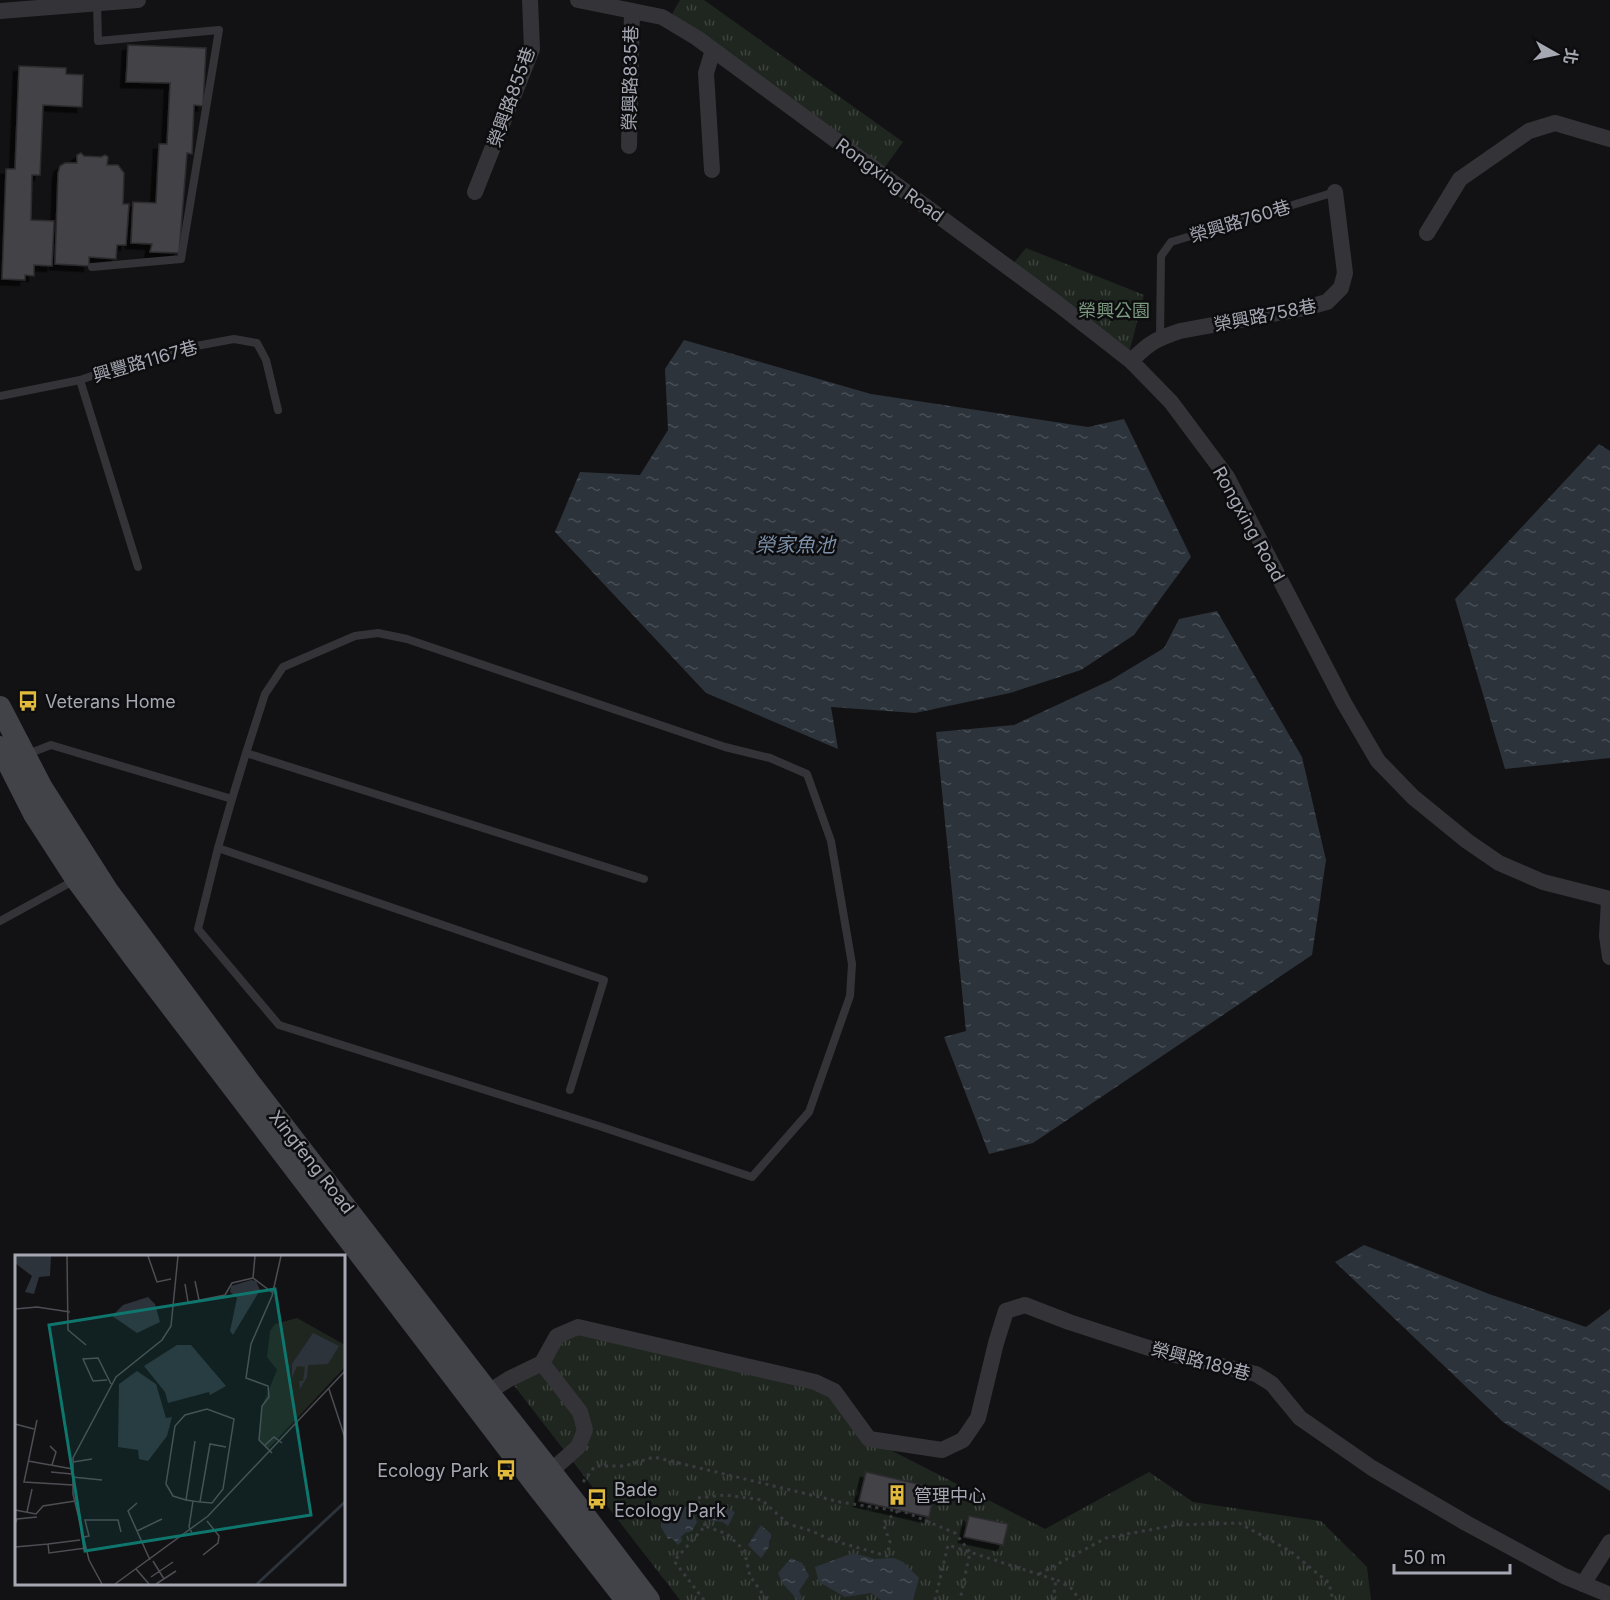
<svg xmlns="http://www.w3.org/2000/svg" width="1610" height="1600" font-family="Inter,'Noto Sans TC',sans-serif">
<style>
.park{fill:url(#park-tufts)}
.water{fill:url(#water-ripples)}
.building{fill:#424247;stroke:#2d2c2f;stroke-width:1.5;filter:url(#shadow)}
.lines{fill:none;stroke-linecap:round;stroke-linejoin:round}
.path{stroke:#3a3b3f;stroke-width:3;stroke-dasharray:3 4.5;stroke-linecap:butt}
.service{stroke:#343438;stroke-width:8}
.minor{stroke:#343438;stroke-width:16}
.secondary{stroke:#424348;stroke-width:22}
.labels{text-anchor:middle;dominant-baseline:central;stroke-width:5;stroke-linejoin:round;paint-order:stroke}
.street-label{font-size:18px;fill:#a5a8b3;stroke:#0d0d0f}
.park-label{font-size:18px;fill:#7d9c82;stroke:#0d0d0f}
.poi-label{font-size:18px;fill:#a5a8b3;stroke:#0d0d0f;text-anchor:start}
.water-label{font-size:20px;font-style:italic;fill:#7e92ab;stroke:#0d0d0f}
.inset-river{fill:none;stroke:#2d333b;stroke-width:3}
.inset-road{fill:none;stroke:#4d4e54;stroke-width:1.5}
.view{fill:#0f766e;fill-opacity:0.15;stroke:#0f766e;stroke-width:3}
.inset-edge{fill:none;stroke:#a5a8b3;stroke-width:3}
</style>
<defs>
<pattern id="park-tufts" width="24" height="20" patternUnits="userSpaceOnUse" patternTransform="scale(1.5)"><rect width="24" height="20" fill="#1f2620"/><path d="M3 7l-1-3M5 7V3M7 7l1-3M15 17l-1-3M17 17v-4M19 17l1-3" fill="none" stroke="#3d433e"/></pattern>
<pattern id="water-ripples" width="26" height="14" patternUnits="userSpaceOnUse" patternTransform="scale(1.5)"><rect width="26" height="14" fill="#2d333b"/><path d="M2 4q2-2 4 0t4 0M15 11q2-2 4 0t4 0" fill="none" stroke="#484e55"/></pattern>
<filter id="shadow"><feDropShadow dx="-5.5" dy="5.5" stdDeviation="0" flood-color="#0009"/></filter>
</defs>
<rect width="100%" height="100%" fill="#121214"/>
<!-- park -->
<g class="park">
<polygon points="680,0 704,0 903,142 885,167 672,14"/>
<polygon points="1026,248 1144,295 1129,353 1013,264"/>
<polygon points="578,1327 815,1382 869,1439 1045,1529 1149,1472 1193,1502 1321,1521 1367,1567 1371,1600 680,1600 509,1379"/>
</g>
<!-- water -->
<g class="water">
<polygon points="684,340 871,394 1088,427 1124,419 1191,557 1134,635 1081,670 1010,693 915,713 831,707 838,749 706,693 555,532 580,472 640,475 668,430 665,369"/>
<polygon points="1599,444 1610,451 1610,758 1505,769 1455,599"/>
<polygon points="1217,611 1302,757 1326,860 1312,955 1033,1143 989,1154 944,1037 966,1031 936,732 1014,725 1111,680 1164,648 1179,619"/>
<polygon points="1364,1245 1489,1294 1586,1327 1610,1309 1610,1491 1503,1422 1335,1262"/>
<polygon points="715,1504 735,1512 728,1526 723,1522 707,1520 703,1507"/>
<polygon points="672,1505 692,1508 697,1522 692,1531 685,1533 681,1537 682,1541 678,1545 672,1538 668,1539 661,1527 661,1513 670,1509"/>
<polygon points="761,1525 771,1534 771,1538 769,1541 769,1547 761,1558 748,1545"/>
<polygon points="853,1553 875,1559 894,1558 903,1562 919,1578 913,1600 881,1600 871,1593 845,1597 819,1582 815,1567"/>
<polygon points="791,1558 802,1563 809,1576 799,1591 802,1598 800,1600 798,1600 783,1584 778,1573"/>
</g>
<!-- building -->
<g class="building">
<polygon points="128,45 206,48 203,106 194,105 192,154 187,153 179,253 150,252 152,244 131,243 133,202 156,203 159,144 167,144 170,83 126,82"/>
<polygon points="19,66 66,68 66,74 83,75 82,107 43,105 40,175 32,175 31,220 54,221 52,266 34,265 34,276 25,275 25,280 2,279 6,169 15,169"/>
<polygon points="81,153 84,156 101,157 105,155 108,157 107,165 118,165 124,173 123,204 129,204 126,245 117,245 116,259 89,257 89,266 55,264 58,173 60,166 65,163 77,163 77,155"/>
<polygon points="866,1472 935,1488 929,1517 859,1501"/>
<polygon points="969,1516 1008,1524 1003,1545 964,1537"/>
</g>
<g class="lines">
<!-- path -->
<g class="path">
<polyline points="583,1482 595,1466 625,1466 654,1457 840,1502 905,1512 955,1533 970,1552 960,1600"/>
<polyline points="705,1526 697,1498 726,1495 762,1500 788,1524 812,1531 831,1540 887,1556 890,1542 883,1523 898,1511"/>
<polyline points="1039,1574 1106,1538 1176,1525 1239,1523 1290,1551 1329,1583 1333,1600"/>
<polyline points="1057,1580 1071,1588 1080,1600"/>
<polyline points="704,1600 674,1561 705,1526 727,1534 744,1550 750,1576 767,1600"/>
<polyline points="935,1600 948,1545 1056,1580 1053,1600"/>
</g>
<!-- service -->
<g class="service">
<polyline points="92,267 181,259 219,30 98,41 97,3"/>
<polyline points="1160,338 1161,256 1171,242 1335,192"/>
<polyline points="80,380 138,567"/>
<polyline points="0,396 80,380 156,354 196,346 234,339 257,343 266,360 278,410"/>
<polyline points="25,755 51,745 232,799 218,848 604,980 570,1090"/>
<polyline points="232,799 246,753 644,879"/>
<polyline points="218,848 198,929 279,1025 599,1126 752,1177 809,1112 850,996 852,964 831,841 807,774 770,758 725,747 407,639 378,633 355,636 283,667 265,694 246,753"/>
<polyline points="0,921 75,880"/>
</g>
<!-- minor -->
<g class="minor">
<polyline points="578,0 662,17 697,38 1058,304 1131,361 1171,402 1227,477 1344,703 1378,761 1413,797 1467,841 1499,863 1543,882 1610,899"/>
<polyline points="0,11 138,0"/>
<polyline points="629,146 632,11"/>
<polyline points="712,170 706,73 713,50"/>
<polyline points="475,192 532,49 530,0"/>
<polyline points="1427,233 1460,179 1529,131 1555,123 1610,139"/>
<path d="M1131,361C1149,343 1156,339 1180,331L1305,308L1327,302L1341,288L1345,273L1335,192"/>
<polyline points="1609,899 1607,936 1610,957"/>
<polyline points="542,1363 580,1412 585,1430 578,1447 543,1478"/>
<polyline points="479,1398 509,1379 542,1363 557,1336 578,1327 815,1382 834,1391 869,1439 942,1450 963,1440 978,1418 996,1343 1006,1311 1025,1305 1069,1322 1158,1351 1256,1374 1272,1384 1300,1418 1372,1468 1466,1523 1564,1576 1610,1595"/>
<polyline points="1583,1584 1610,1542"/>
</g>
<!-- secondary -->
<g class="secondary">
<polyline points="0,707 42,788 107,890 250,1083 488,1392 570,1496 649,1600"/>
<polyline points="0,747 34,814 76,879 135,959 536,1485 626,1600"/>
</g>
</g>
<!-- icons -->
<defs>
<g id="bus-bare" transform="scale(1.62)"><path d="M-5-6H5V4H4V6H2V4H-2V6H-4V4H-5ZM-3.5-4V0h7V-4ZM-3.5 1.2v1.5H-2V1.2ZM2 1.2v1.5H3.5V1.2Z" fill="#e1ba3d" stroke="#0d0d0f" stroke-width="2.5" paint-order="stroke"/></g>
<g id="building-bare" transform="scale(1.62)"><path d="M-4-6H4V6H1V3H-1V6H-4ZM-2.5-4.3h1.7v1.8h-1.7ZM.8-4.3h1.7v1.8H.8ZM-2.5-1h1.7V.8h-1.7ZM.8-1h1.7V.8H.8Z" fill="#e1ba3d" stroke="#0d0d0f" stroke-width="2.5" paint-order="stroke"/></g>
</defs>
<g fill-rule="evenodd">
<use href="#bus-bare" x="28" y="701"/>
<use href="#bus-bare" x="506" y="1470"/>
<use href="#building-bare" x="897" y="1495"/>
<use href="#bus-bare" x="597" y="1499"/>
</g>
<g class="labels">
<!-- street labels -->
<g class="street-label">
<text transform="translate(630 78) rotate(-89)">榮興路835巷</text>
<text transform="translate(511 97) rotate(-70)">榮興路855巷</text>
<text transform="translate(890 180) rotate(36)">Rongxing Road</text>
<text transform="translate(1240 221) rotate(-17)">榮興路760巷</text>
<text transform="translate(1265 315) rotate(-11)">榮興路758巷</text>
<text transform="translate(145 361) rotate(-16)">興豐路1167巷</text>
<text transform="translate(1249 524) rotate(61)">Rongxing Road</text>
<text transform="translate(312 1162) rotate(52)">Xingfeng Road</text>
<text transform="translate(1201 1361) rotate(15)">榮興路189巷</text>
</g>
<!-- park labels -->
<g class="park-label">
<text x="1114" y="310">榮興公園</text>
</g>
<!-- poi labels -->
<g class="poi-label">
<text x="45" y="701">Veterans Home</text>
<text x="489" y="1470" text-anchor="end">Ecology Park</text>
<text x="614" y="1489">Bade<tspan x="614" dy="21">Ecology Park</tspan></text>
<text x="914" y="1495">管理中心</text>
</g>
<!-- water labels -->
<g class="water-label">
<text x="795" y="545">榮家魚池</text>
</g>
</g>
<!-- overview -->
<g transform="translate(15 1255)">
<rect width="330" height="330" fill="#121214"/>
<path d="M282,63L330,90V112L253,194L244,185L247,151L262,115L252,102L255,76L260,69Z" fill="#1f2620"/>
<path d="M0,1H36L35,21L24,22L19,39L10,37L17,21L0,8ZM236,25L241,26L245,35L218,80L215,76L222,43L215,37L216,31ZM133,42L140,49L145,67L122,78L97,61L108,50ZM298,78L324,91L313,109L293,110L292,122L285,134L284,126H288L290,112L282,111L277,123V109ZM162,90H176L211,131L195,140L194,137L153,148L150,137L129,111ZM122,116L141,129L151,163L157,162L152,181L133,206L124,204L123,195L103,192L104,129Z" fill="#2d333b"/>
<path class="inset-river" d="M242,329L330,247"/>
<path class="inset-road" d="M52,1L53,75L71,90M133,1L142,27L156,24M238,23L258,38M238,23L240,1M180,26L184,45M170,29L173,47M161,50L210,40L217,28L238,23M0,54L22,52L55,57M92,125L78,126L68,104L83,103L96,129M314,134L330,183M22,165L9,227L58,230M0,169L19,174M250,190L259,182L267,188M35,191L41,197L37,210M257,198L244,185L247,151L254,142L253,131L231,123L236,89L257,41L266,1M13,206L58,214M58,207L77,204M36,217L57,219M57,222L87,225M171,245L158,241L151,229L160,171L170,160L192,154L219,164L208,234L197,248L185,247M178,246L171,245L180,186M122,248L113,256L135,305M0,255L21,259L28,251L60,246M12,257L17,234M0,269L2,264L22,262M122,276L147,264M177,278L174,272L178,246L185,247L195,189L211,192M69,282L74,281L70,265H103L106,277M33,289L65,285M0,292L33,289L34,298L71,293M188,300L203,288L204,281L192,266M138,306L149,324M121,314L134,329M136,322L158,307M87,329L74,305L58,239V203L101,122L147,85L156,71L163,1M100,329L193,261L330,116M141,329L161,316"/>
<path class="view" d="M260,34L296,260L70,296L34,70Z"/>
<rect width="330" height="330" class="inset-edge"/>
</g>
<!-- north arrow -->
<g transform="translate(1556 54) rotate(99)" stroke="#0d0d0f" stroke-width="4.5" paint-order="stroke">
<path d="M0-4.5L10 22L0 15L-10 22Z" fill="#a5a8b3"/>
<text y="-9" font-size="16" font-weight="bold" text-anchor="middle" fill="#a5a8b3">北</text>
</g>
<!-- scale -->
<path d="M1394 1564v9h116v-9" fill="none" stroke="#a5a8b3" stroke-width="3"/>
<text x="1403" y="1564" font-size="18" fill="#a5a8b3" stroke="#0d0d0f" stroke-width="4.5" paint-order="stroke">50 m</text>
</svg>
